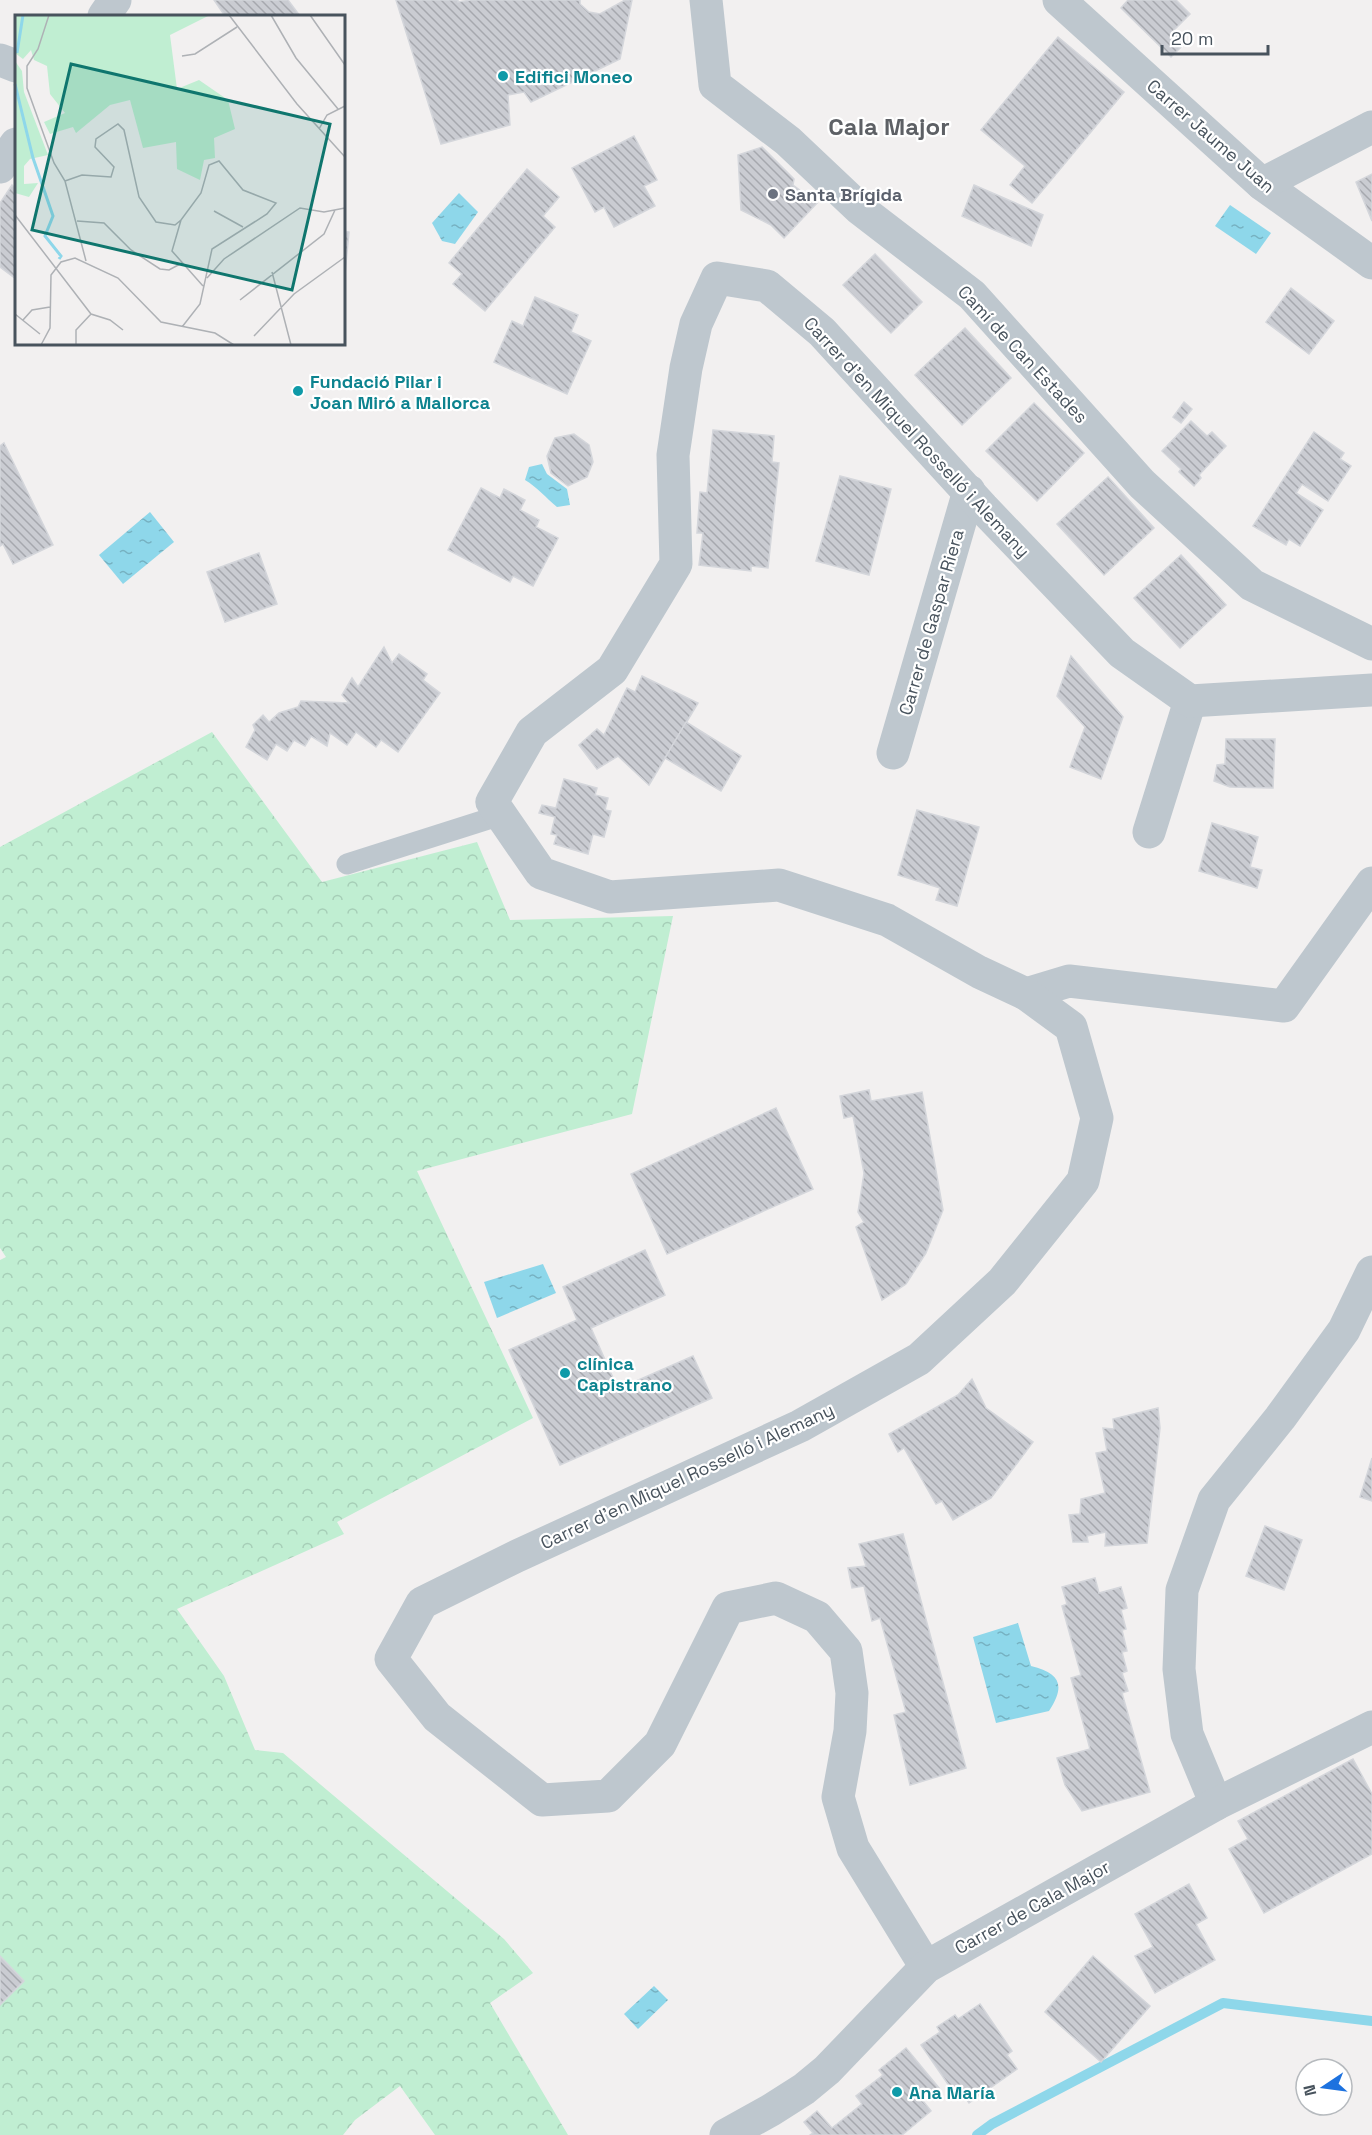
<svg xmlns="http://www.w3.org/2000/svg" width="1372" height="2135" font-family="'Space Grotesk',sans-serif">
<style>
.forest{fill:url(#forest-crowns)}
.water{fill:url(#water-ripples)}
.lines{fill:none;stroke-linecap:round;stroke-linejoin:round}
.stream{stroke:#8ed7ea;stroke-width:10}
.building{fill:url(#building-back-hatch);stroke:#d4d6db;stroke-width:1.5}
.service{stroke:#bec7ce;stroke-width:21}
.minor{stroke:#bec7ce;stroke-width:33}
.tertiary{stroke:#bec7ce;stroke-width:33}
.culture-dot{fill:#0f9aa8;stroke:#fff;stroke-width:2}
.worship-dot{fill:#6b7280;stroke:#fff;stroke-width:2}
.labels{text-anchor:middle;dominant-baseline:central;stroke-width:4.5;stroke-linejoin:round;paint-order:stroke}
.culture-label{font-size:18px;font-weight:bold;fill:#0d838f;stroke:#fff;text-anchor:start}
.street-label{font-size:18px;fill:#48535d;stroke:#fff}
.worship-label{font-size:18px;font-weight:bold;fill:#5b616d;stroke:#fff;text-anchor:start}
.district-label{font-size:24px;font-weight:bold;fill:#5d6065;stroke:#fff}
.inset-river{fill:none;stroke:#8ed7ea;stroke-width:3}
.inset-road{fill:none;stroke:#aeb1b5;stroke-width:1.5}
.view{fill:#0f766e;fill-opacity:0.15;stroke:#0f766e;stroke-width:3}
.inset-edge{fill:none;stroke:#48535d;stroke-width:3}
</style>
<defs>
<pattern id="forest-crowns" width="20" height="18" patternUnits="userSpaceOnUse" patternTransform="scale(1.5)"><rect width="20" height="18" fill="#c0eed2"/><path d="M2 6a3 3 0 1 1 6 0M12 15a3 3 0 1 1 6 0" fill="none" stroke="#a6ceb7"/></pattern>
<pattern id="water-ripples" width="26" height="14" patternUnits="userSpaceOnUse" patternTransform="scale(1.5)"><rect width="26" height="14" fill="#8ed7ea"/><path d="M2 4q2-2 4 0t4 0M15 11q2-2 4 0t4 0" fill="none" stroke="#76b1c1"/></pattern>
<pattern id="building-back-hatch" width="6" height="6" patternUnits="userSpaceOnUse" patternTransform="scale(1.5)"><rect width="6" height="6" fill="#caccd2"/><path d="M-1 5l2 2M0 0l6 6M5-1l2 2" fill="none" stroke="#a6a8ae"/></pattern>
</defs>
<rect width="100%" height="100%" fill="#f2f0f0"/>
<!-- forest -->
<polygon class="forest" points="212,732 322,882 477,842 510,920 673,916 632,1114 417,1171 533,1418 337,1522 344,1534 177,1609 224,1676 255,1750 283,1753 504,1939 533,1973 490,2003 568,2135 435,2135 400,2086 355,2120 343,2135 0,2135 0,1260 6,1257 0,1248 0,847"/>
<!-- water -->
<g class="water">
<polygon points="459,193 478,212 455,244 442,241 432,223"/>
<polygon points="1230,205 1271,233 1256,254 1215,226"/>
<path d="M542,464L547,474L567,489L570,505L557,507C546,498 537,487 525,480L529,467Z"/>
<polygon points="150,512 174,542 123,584 99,555"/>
<polygon points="543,1264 556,1293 497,1318 484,1282"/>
<path d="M1018,1623L1031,1666C1060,1673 1066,1685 1049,1711L996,1723L973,1637Z"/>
<polygon points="654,1986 668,2000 638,2029 624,2014"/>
</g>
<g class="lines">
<!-- stream -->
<polyline class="stream" points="977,2135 992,2124 1223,2003 1372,2021"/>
</g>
<!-- building -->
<g class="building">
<polygon points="214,0 288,0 300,16 225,16"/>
<polygon points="396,0 458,0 458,2 471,0 580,0 580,4 589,12 600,14 625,0 632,0 620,59 531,102 524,92 508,95 510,125 441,144"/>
<polygon points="1128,0 1176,0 1190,14 1174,30 1186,42 1171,57 1121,8"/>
<polygon points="1058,37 1124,92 1032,203 1010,185 1025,166 981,130"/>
<polygon points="634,136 657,180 644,186 655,206 614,227 604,207 595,212 572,168"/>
<polygon points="762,147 794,179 793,185 817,203 784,238 771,225 741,210 738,155"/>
<polygon points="527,169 559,197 543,216 555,227 485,311 453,284 462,274 449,263"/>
<polygon points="1372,174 1372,221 1356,182"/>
<polygon points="12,185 16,189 16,279 0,267 0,203"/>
<polygon points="974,185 1043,215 1031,246 962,216"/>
<polygon points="344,231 349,232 344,284"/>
<polygon points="875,254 922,302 891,333 843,285"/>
<polygon points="1291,288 1334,321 1309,354 1266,322"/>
<polygon points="535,297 578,315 571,332 591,341 567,394 494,362 512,321 523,326"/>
<polygon points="965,328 1011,378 962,425 915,375"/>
<polygon points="1184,402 1192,409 1181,423 1173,417"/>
<polygon points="1034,403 1084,453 1037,501 986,451"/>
<polygon points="1191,421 1207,436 1212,432 1226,446 1199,475 1201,478 1194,486 1179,472 1181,469 1162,451"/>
<polygon points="713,430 774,436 772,462 779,463 768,568 751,566 751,571 699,565 703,533 697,533 700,492 707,493"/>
<polygon points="1314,432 1344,453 1340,459 1351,466 1328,501 1302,484 1296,493 1323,510 1300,546 1289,539 1286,545 1253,526"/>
<polygon points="574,434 589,445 593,462 587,477 568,486 551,473 547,456 555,438"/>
<polygon points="4,443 53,545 13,564 3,544 0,546 0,446"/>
<polygon points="840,476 891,489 869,575 816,561"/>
<polygon points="1108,477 1154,528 1104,575 1057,524"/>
<polygon points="481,488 500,498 504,489 525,500 520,510 539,520 536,527 558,538 533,586 513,576 510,582 448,550"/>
<polygon points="259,553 277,604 225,622 207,572"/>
<polygon points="1181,555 1226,605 1180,648 1134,598"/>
<polygon points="384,647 392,663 399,654 427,674 423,680 440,693 398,752 381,740 376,747 356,732 347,745 330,733 327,746 311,736 305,746 294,740 287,751 276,744 267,760 246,747 255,730 253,725 263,715 269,722 279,713 298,707 301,701 349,703 342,695 352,678 358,687"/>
<polygon points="1071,656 1123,717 1101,779 1070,767 1085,727 1057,696"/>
<polygon points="642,676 698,703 649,785 618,756 597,769 579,745 597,729 604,735 627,688 635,692"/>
<polygon points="686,722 741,756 721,791 665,758"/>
<polygon points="1226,739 1275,739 1273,788 1230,787 1214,781 1217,765 1225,764"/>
<polygon points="564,779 597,788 595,795 608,798 605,810 611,811 604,837 593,834 588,854 554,844 557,835 551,834 555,817 539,813 542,805 556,808"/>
<polygon points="917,810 979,827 957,906 936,900 940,888 898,875"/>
<polygon points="1212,823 1258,837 1250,867 1262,870 1257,888 1199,871"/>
<polygon points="869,1090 871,1101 922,1092 943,1210 926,1253 906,1284 882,1300 856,1227 864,1222 858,1212 864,1173 853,1116 844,1118 840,1096"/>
<polygon points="776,1108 813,1189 667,1254 631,1174"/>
<polygon points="645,1250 665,1295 591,1328 618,1389 693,1356 712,1398 560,1465 509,1350 577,1320 563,1287"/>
<polygon points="972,1379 986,1408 1033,1442 991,1498 953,1520 942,1501 936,1504 904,1448 898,1452 889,1434 958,1395"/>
<polygon points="1158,1408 1160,1428 1147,1543 1105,1546 1106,1532 1087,1536 1088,1542 1073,1542 1069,1515 1080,1514 1081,1499 1105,1493 1096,1453 1107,1451 1103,1428 1114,1429 1113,1419"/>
<polygon points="1372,1458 1372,1501 1360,1497"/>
<polygon points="1265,1526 1302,1540 1284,1590 1246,1576"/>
<polygon points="903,1534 966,1768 910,1785 894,1715 906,1712 880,1618 872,1621 864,1586 852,1588 848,1568 866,1566 859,1544"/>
<polygon points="1095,1578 1099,1593 1121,1587 1127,1608 1121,1610 1126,1629 1122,1630 1127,1651 1122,1652 1127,1671 1122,1673 1128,1691 1122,1693 1150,1792 1082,1811 1065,1785 1057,1758 1090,1749 1071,1678 1081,1675 1062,1606 1067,1604 1062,1587"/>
<polygon points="1353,1759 1372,1794 1372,1854 1264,1913 1229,1849 1248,1839 1238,1821"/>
<polygon points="1189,1884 1207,1918 1196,1924 1215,1960 1155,1993 1135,1956 1153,1947 1135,1914"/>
<polygon points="0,1956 24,1981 0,2005"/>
<polygon points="1093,1956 1150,2006 1101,2062 1045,2012"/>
<polygon points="980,2004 1012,2051 1007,2055 1017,2069 969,2103 958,2087 952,2090 921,2045 940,2032 937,2027 955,2015 958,2019"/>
<polygon points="906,2048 939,2088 923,2101 931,2111 902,2135 810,2135 813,2133 804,2122 817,2111 832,2128 862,2104 856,2096 883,2075 879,2070"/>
</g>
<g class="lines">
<!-- service -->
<polyline class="service" points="347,864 501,815"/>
<!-- minor -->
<g class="minor">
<polyline points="706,0 715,85 788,141 860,209 972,295 1142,484 1252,585 1372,644"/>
<polyline points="1059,0 1262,184 1372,263"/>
<polyline points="104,16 115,0"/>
<polyline points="0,60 16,66"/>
<polyline points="0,167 16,144"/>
<polyline points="1262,184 1372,127"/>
<polyline points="893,753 969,491"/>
<polyline points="1149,832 1190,701"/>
<polyline points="1026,994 1069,981 1284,1006 1372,883"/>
<polyline points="1216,1804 1187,1734 1179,1669 1182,1590 1214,1500 1280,1418 1344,1330 1372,1272"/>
<polyline points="926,1967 853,1848 838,1797 850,1731 852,1693 846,1651 817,1617 776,1598 728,1608 660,1744 608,1796 542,1800 437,1717 391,1659 422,1603 517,1556 800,1426 919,1359 1002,1282 1083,1181 1097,1118 1071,1027 1026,994 979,972 887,920 779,885 610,897 541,873 492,802 532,732 612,670 676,564 673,455 686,368 696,324 717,278 767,286 822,332 983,508 1122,653 1190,701 1372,690"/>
</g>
<!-- tertiary -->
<polyline class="tertiary" points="726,2135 771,2110 804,2089 827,2070 926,1967 1216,1804 1372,1727"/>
</g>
<!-- markers -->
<g class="culture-dot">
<circle cx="503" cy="76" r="6"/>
<circle cx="298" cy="391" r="6"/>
<circle cx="565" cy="1373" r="6"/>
<circle cx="897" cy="2092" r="6"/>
</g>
<circle class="worship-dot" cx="773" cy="194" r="6"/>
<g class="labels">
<!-- culture labels -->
<g class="culture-label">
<text x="515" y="76">Edifici Moneo</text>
<text x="310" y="381">Fundació Pilar i<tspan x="310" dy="21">Joan Miró a Mallorca</tspan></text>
<text x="577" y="1363">clínica<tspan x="577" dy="21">Capistrano</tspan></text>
<text x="909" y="2092">Ana María</text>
</g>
<!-- street labels -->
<g class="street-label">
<text transform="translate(1211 136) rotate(41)">Carrer Jaume Juan</text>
<text transform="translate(1023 354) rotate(47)">Camí de Can Estades</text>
<text transform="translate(917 437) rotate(47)">Carrer d'en Miquel Rosselló i Alemany</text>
<text transform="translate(931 622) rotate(-74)">Carrer de Gaspar Riera</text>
<text transform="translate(687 1476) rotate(-25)">Carrer d'en Miquel Rosselló i Alemany</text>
<text transform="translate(1032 1907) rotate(-29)">Carrer de Cala Major</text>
</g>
<!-- worship labels -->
<g class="worship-label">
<text x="785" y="194">Santa Brígida</text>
</g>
<!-- district labels -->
<g class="district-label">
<text x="889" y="126">Cala Major</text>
</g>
</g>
<!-- overview -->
<g transform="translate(15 15)">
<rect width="330" height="330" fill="#f2f0f0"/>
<path d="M0,0H195L155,20L162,74L184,65L213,85L220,114L199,123L200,143L189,145L185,165L162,154L161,127L128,133L115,85L95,90L61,118L58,112L35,119L29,107L50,98L35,79L32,51L19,45L16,35L8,44L0,38ZM0,46L7,56L9,77L33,140L15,144L9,151V169L23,168L14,182L0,178Z" fill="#c0eed2"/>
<path class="inset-river" d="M2,38L8,0M0,69L18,143L38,201L30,221L46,241L44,244"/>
<path class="inset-road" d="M34,0L23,34L12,51V73L39,148L50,166L71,246M214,0L282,89L330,142M256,0L281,43L323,94M295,0L330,50M167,41L180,39L222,12M304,114L312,100L330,91M50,166L67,160L96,162L99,152L80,132L81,124L103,109L109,115L124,182L141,207L160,210L166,205L186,178L194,150L204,146L228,175L261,188L252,199L197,234L185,289L167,312M199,196L228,212M0,200L76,299L95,305L108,315M166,205L157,236L188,271M62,206L89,208L116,235L145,254L154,255L167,248M257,257L276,330M192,263L209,244L285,193L309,197L330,193M225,285L309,219L320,195M0,299L25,319M8,305L17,295L35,292M239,321L279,279L330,242M26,330L35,313L36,260L46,247L60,243L103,263L146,307L200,318L219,330M61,330V315L76,299"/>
<path class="view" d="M56,49L315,109L277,275L17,215Z"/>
<rect width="330" height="330" class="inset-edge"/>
</g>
<!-- north arrow -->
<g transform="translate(1324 2087) rotate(257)"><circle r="28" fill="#ffffff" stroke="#b6babe" stroke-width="1.5"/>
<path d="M0-4.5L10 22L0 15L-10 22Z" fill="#1d72df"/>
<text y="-9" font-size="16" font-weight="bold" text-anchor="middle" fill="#48535d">N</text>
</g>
<!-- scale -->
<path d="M1162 45v9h106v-9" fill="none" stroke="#48535d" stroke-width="3"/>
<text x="1171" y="45" font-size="18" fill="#48535d" stroke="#ffffff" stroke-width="4.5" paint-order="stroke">20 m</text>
</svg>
